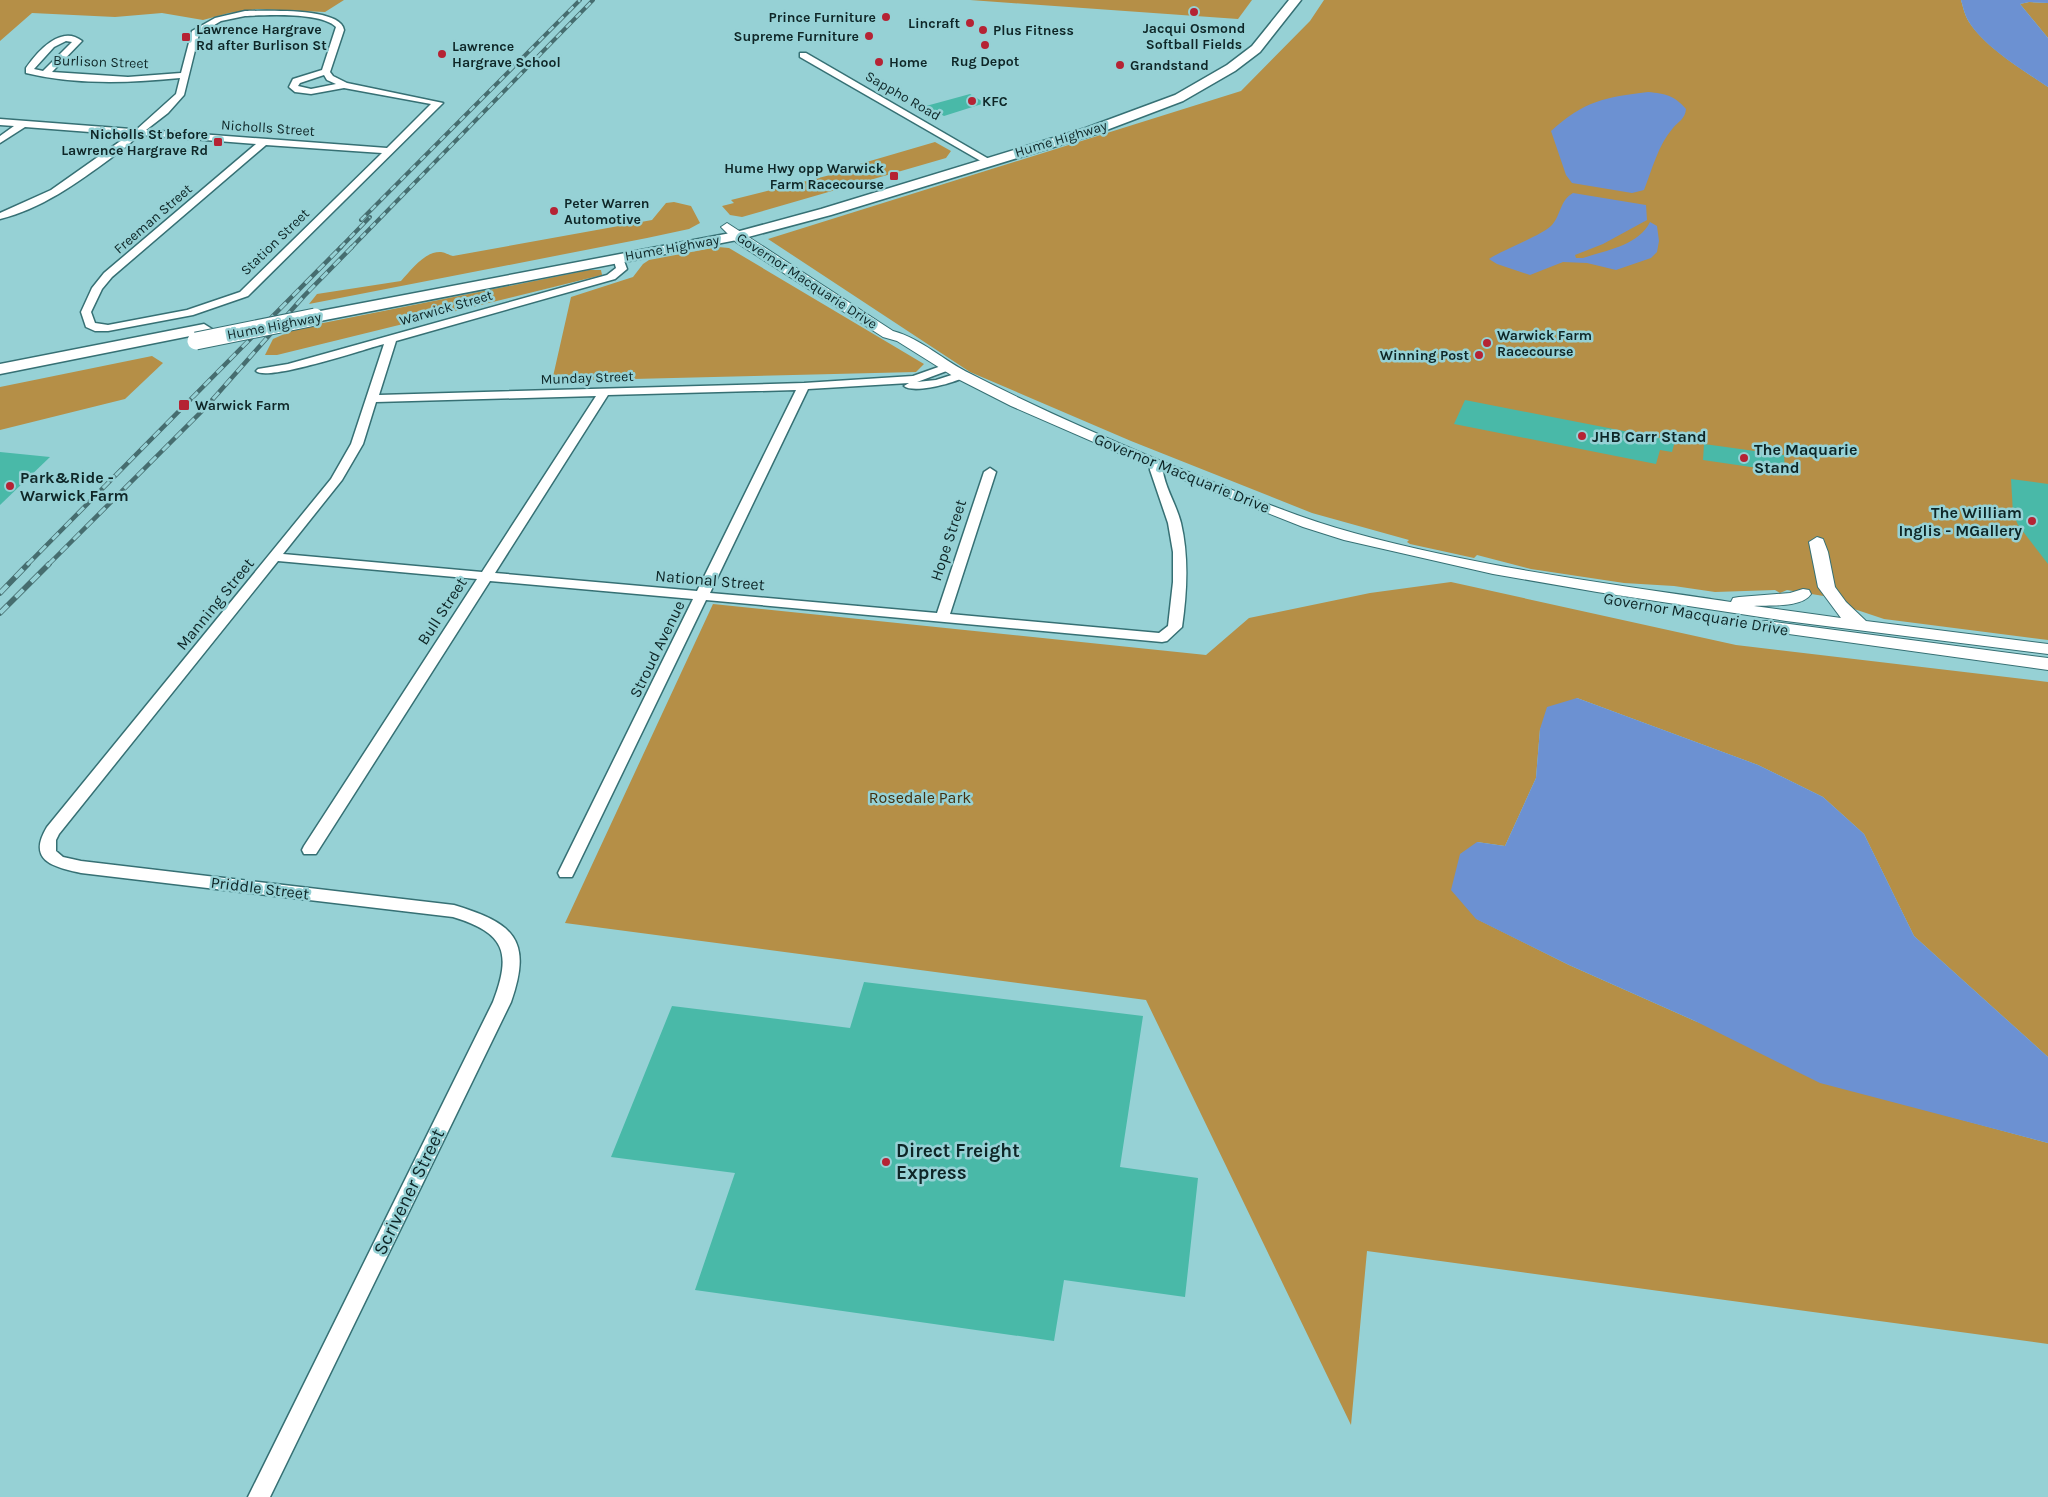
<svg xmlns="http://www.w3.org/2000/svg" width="2048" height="1497" font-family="Karla,sans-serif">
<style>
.green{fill:#b58f47}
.water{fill:#6c91d2}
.building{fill:#49b9a8}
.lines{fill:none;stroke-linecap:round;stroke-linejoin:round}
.minor-casing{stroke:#367074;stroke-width:3}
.major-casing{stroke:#367074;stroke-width:2}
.highway-casing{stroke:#367074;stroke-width:3}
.minor{fill:#fff;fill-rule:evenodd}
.major{fill:#fff;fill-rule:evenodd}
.highway{fill:#fff;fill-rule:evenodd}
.rail-far2-casing{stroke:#466d6f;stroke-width:4}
.rail-far1-casing{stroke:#466d6f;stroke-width:4.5}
.rail-casing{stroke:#466d6f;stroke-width:5.5}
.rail-far2{stroke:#96d1d5;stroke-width:2.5;stroke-dasharray:7;stroke-linecap:butt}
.rail-far1{stroke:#96d1d5;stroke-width:3;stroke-dasharray:9;stroke-linecap:butt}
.rail{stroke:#96d1d5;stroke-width:4;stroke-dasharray:11;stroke-linecap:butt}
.highway-bridge-casing{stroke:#367074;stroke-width:19;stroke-linecap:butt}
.highway-bridge{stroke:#fff;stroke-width:17}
.poi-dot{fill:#b52334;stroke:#96d1d5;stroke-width:2}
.labels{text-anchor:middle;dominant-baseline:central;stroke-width:5;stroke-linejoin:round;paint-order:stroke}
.far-poi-label{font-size:14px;font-weight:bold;fill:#0e2627;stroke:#96d1d5;text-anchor:start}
.far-street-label{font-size:14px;fill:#0e2627;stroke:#96d1d5}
.poi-label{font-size:16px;font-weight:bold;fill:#0e2627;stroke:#96d1d5;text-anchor:start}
.street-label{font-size:16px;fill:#0e2627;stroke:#96d1d5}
.park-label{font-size:16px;fill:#412f0e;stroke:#96d1d5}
.near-poi-label{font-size:19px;font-weight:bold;fill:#0e2627;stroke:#96d1d5;text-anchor:start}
.near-street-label{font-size:19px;fill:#0e2627;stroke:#96d1d5}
</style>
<rect width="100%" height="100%" fill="#96d1d5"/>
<!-- green -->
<g class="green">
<polygon points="0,0 344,0 325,12 257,9 229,13 203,20 162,13 115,17 32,13 0,41"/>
<polygon points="970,0 1252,0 1238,19"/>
<path d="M1324,0H1961C1963,7 1965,16 1969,22C1986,48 2023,70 2048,87V640L1884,619L1851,608L1842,599L1787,590L1780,593L1775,590L1715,592L1674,586L1624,583L1531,569L1477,555L1474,558L1410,544L1407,542L1409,540L1312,513L1131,441L970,372L768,239L1241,91L1310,21Z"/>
<polygon points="2029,2 2048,3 2048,38 2020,4"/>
<polygon points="935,142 951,151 946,158 742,217 730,215 722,206 734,203 731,200 850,170 853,166"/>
<path d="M674,202L691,206L700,223L689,229L647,238L309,304L317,294L401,281C411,270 425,251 441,252C444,252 449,255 453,256L652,220L666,203Z"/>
<polygon points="718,247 729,248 924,364 916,372 552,381 571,297 633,277 643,264 649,260"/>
<polygon points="589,270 601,270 602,275 277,355 265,355 273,339 298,328"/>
<polygon points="152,356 163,363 125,399 0,430 0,387"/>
<polygon points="1451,582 1736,645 2048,682 2048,1057 1914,936 1864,834 1823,797 1758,765 1577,698 1540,729 1536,778 1505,846 1477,842 1477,919 1569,965 1695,1021 1948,1116 2048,1143 2048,1344 1367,1251 1351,1425 1146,1000 565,923 713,604 1206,655 1249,618 1370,593"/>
</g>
<!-- water -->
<g class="water">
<path d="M1961,0H2048V3L2029,2L2020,4L2048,38V87C2023,70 1985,48 1969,22C1965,16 1963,7 1961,0Z"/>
<path d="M1648,92C1666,94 1674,95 1686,109C1685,119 1679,121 1673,128C1658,145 1652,170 1644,190L1632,193L1572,183L1566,175L1551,131C1584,101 1605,97 1648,92Z"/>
<path d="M1573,193L1646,205L1647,220L1603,244L1575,255L1576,258H1583C1606,250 1638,246 1650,222L1657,226L1659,241L1657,252L1651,258L1616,270L1587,263L1563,262L1530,275L1497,264L1489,259C1504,249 1543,235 1552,225C1561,215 1560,200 1573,193Z"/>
<polygon points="1577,698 1758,765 1823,797 1864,834 1914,936 2048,1057 2048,1143 1820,1083 1695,1021 1569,965 1476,919 1451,890 1460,854 1477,842 1505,846 1536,778 1540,729 1547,707"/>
</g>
<!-- building -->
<g class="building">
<polygon points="970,94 985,103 944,116 926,106"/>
<polygon points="1465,400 1675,441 1672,452 1660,450 1656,464 1454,424"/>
<polygon points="1704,444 1784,455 1785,472 1703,460"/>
<polygon points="0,452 50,457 0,505"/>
<polygon points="2011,479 2048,484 2048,564 2018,525 2013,513"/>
<polygon points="864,982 1143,1016 1120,1167 1198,1178 1185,1297 1064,1280 1054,1341 695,1290 735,1173 611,1157 672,1006 850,1028"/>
</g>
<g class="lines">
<!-- minor casing -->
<g class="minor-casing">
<g id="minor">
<path d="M245,11C264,11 341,7 344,30L330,72L333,76L347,83L443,103L248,296L193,315L108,331H95L86,327L81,312L92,288L104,273L256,144L141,135L136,130L176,94L180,78C129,83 76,85 26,73V68C37,52 61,24 82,41L52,72L128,77L181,73L192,31L215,18ZM245,16C266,15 321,12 336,27L322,70L293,79L289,87L295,92L311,94L344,88L431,104L387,148L146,130L168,113L184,95L199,34L221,21ZM66,41L72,42L43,71L34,69L54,47ZM324,75L327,80L336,84L311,89L298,86L300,83ZM266,145L382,153L240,292L187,310L108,325L95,323L91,312L102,289L112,277Z"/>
<polygon points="800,53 806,53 994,162 986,164 800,57"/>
<path d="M0,119L131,129L134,130L138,136C130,144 120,151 111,158C77,183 41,209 0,219V213L51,190L129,135L25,127L0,143V136L14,126L0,125Z"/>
<path d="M618,255L623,258L627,269L615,279L396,341L379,395L804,383L913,376L944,365H952V369L917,382L936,380L961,372L967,375C958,383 913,394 904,386L909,383L808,389L710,593L937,613L984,472L990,468L996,472L950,614L1159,633L1168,626L1173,582V552L1168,523L1150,470V464L1156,460L1162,464C1163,485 1176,503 1181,523C1189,557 1187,592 1182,627L1167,641L1162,642L706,600L574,873L572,877H560L558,873L693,599L490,581L316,854H304L302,850L304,846L477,579L278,561L59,834L56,840V851L63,857L81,861L454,905C513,923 533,939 511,1002L270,1497H248L493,1002C512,952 505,933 453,917L81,873C52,867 27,860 47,827L331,479L351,444L384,344C365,349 267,382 256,371L258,369L288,364L607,275L616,268L613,258ZM796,390L697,591L495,573L608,395ZM596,396L482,572L283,554L342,480L363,444L376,402Z"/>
</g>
</g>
<!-- major casing -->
<g class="major-casing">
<g id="major">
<path d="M727,223L893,331C922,339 944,361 971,374C1033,406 1097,434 1161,461C1224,486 1288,515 1354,533C1477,567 1605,583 1731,602L1733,598L1739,597L1790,593L1803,589L1809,590L1811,594C1802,608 1770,605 1754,606L1841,618L1818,587L1809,542L1817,537L1823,539L1828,552L1835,587L1846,602L1866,621L2048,644V654L1786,621L1597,592L1493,574L1344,540L1303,527L1151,467L1011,406L956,378L897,341L883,337L737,243L721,227Z"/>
<polygon points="1766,621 2048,658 2048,670 1760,630 1757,626 1760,622"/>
</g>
</g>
<!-- highway casing -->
<g class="highway-casing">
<g id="highway">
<polygon points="1289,0 1301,0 1260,52 1235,71 1183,101 1096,134 831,215 737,240 315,322 307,317 315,312 736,232 821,209 1086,128 1175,95 1227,65 1252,46"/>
<polygon points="204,324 212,329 210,332 0,374 0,364"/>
</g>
</g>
<!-- minor -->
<use href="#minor" class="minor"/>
<!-- major -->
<use href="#major" class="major"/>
<!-- highway -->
<use href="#highway" class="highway"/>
<!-- rail-far2 casing -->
<g class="rail-far2-casing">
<g id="rail-far2">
<polyline points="361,220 580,0"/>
<polyline points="340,248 370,217"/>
<polyline points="351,248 593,0"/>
</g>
</g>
<!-- rail-far1 casing -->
<g class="rail-far1-casing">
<g id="rail-far1">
<polyline points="27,565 341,247"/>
<polyline points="48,565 205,408 304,296 352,247"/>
</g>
</g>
<!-- rail casing -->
<g class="rail-casing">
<g id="rail">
<polyline points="0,593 28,564"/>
<polyline points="0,613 49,564"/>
</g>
</g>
<!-- rail-far2 -->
<use href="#rail-far2" class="rail-far2"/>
<!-- rail-far1 -->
<use href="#rail-far1" class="rail-far1"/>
<!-- rail -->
<use href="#rail" class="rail"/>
<!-- highway-bridge casing -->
<g class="highway-bridge-casing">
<polyline id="highway-bridge" points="196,341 315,317"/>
</g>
<!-- highway-bridge -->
<use href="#highway-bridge" class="highway-bridge"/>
</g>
<!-- markers -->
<g class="poi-dot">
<circle cx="1194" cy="12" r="5"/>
<circle cx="886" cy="17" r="5"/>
<circle cx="970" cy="23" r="5"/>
<circle cx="983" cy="30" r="5"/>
<circle cx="869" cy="36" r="5"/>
<rect x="181" y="32" width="10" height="10" rx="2.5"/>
<circle cx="985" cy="45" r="5"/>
<circle cx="442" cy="54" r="5"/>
<circle cx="879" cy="62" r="5"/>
<circle cx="1120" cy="65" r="5"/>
<circle cx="972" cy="101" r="5"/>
<rect x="213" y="137" width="10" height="10" rx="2.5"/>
<rect x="889" y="171" width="10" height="10" rx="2.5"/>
<circle cx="554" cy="211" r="5"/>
<circle cx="1487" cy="343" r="5"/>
<circle cx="1479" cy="355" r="5"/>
<rect x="178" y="399" width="12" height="12" rx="2.5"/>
<circle cx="1582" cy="436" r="5"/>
<circle cx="1744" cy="458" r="5"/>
<circle cx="10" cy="486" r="5"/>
<circle cx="2032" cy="521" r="5"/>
<circle cx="886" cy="1162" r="5"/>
</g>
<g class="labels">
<!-- far-poi labels -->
<g class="far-poi-label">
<text x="876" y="17" text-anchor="end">Prince Furniture</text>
<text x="960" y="23" text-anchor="end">Lincraft</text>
<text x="1194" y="28" text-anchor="middle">Jacqui Osmond<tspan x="1194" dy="16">Softball Fields</tspan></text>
<text x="196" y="29">Lawrence Hargrave<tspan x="196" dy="16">Rd after Burlison St</tspan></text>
<text x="993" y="30">Plus Fitness</text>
<text x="859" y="36" text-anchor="end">Supreme Furniture</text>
<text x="452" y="46">Lawrence<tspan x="452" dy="16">Hargrave School</tspan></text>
<text x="985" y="61" text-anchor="middle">Rug Depot</text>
<text x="889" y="62">Home</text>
<text x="1130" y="65">Grandstand</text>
<text x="982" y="101">KFC</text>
<text x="208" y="134" text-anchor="end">Nicholls St before<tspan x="208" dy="16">Lawrence Hargrave Rd</tspan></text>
<text x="884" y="168" text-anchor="end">Hume Hwy opp Warwick<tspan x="884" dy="16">Farm Racecourse</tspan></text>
<text x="564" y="203">Peter Warren<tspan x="564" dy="16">Automotive</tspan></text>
<text x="1497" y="335">Warwick Farm<tspan x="1497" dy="16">Racecourse</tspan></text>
<text x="1469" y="355" text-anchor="end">Winning Post</text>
<text x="195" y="405">Warwick Farm</text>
</g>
<!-- far-street labels -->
<g class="far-street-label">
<text transform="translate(101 62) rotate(2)">Burlison Street</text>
<text transform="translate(903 96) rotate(30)">Sappho Road</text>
<text transform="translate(268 128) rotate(4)">Nicholls Street</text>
<text transform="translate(1061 139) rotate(-17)">Hume Highway</text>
<text transform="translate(153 219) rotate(-41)">Freeman Street</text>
<text transform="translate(275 242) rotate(-44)">Station Street</text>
<text transform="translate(672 248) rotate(-10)">Hume Highway</text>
<text transform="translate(807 281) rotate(33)">Governor Macquarie Drive</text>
<text transform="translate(446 308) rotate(-16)">Warwick Street</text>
<text transform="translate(274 326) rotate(-11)">Hume Highway</text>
<text transform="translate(587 378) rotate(-2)">Munday Street</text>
</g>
<!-- poi labels -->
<g class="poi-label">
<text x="1592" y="436">JHB Carr Stand</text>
<text x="1754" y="449">The Maquarie<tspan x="1754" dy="18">Stand</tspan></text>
<text x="20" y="477">Park&amp;Ride -<tspan x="20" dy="18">Warwick Farm</tspan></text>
<text x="2022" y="512" text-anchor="end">The William<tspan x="2022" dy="18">Inglis - MGallery</tspan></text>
</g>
<!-- street labels -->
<g class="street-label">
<text transform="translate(1182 473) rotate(22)">Governor Macquarie Drive</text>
<text transform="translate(948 540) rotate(-72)">Hope Street</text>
<text transform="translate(710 580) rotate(5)">National Street</text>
<text transform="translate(215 604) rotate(-51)">Manning Street</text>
<text transform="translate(442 611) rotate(-57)">Bull Street</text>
<text transform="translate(1696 614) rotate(10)">Governor Macquarie Drive</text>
<text transform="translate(657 649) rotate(-64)">Stroud Avenue</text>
<text transform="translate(260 888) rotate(7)">Priddle Street</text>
</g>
<!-- park labels -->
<g class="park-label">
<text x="920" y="797">Rosedale Park</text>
</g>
<!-- near-poi labels -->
<g class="near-poi-label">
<text x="896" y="1151">Direct Freight<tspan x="896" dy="22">Express</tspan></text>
</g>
<!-- near-street labels -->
<g class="near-street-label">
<text transform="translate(409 1192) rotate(-64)">Scrivener Street</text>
</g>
</g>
</svg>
